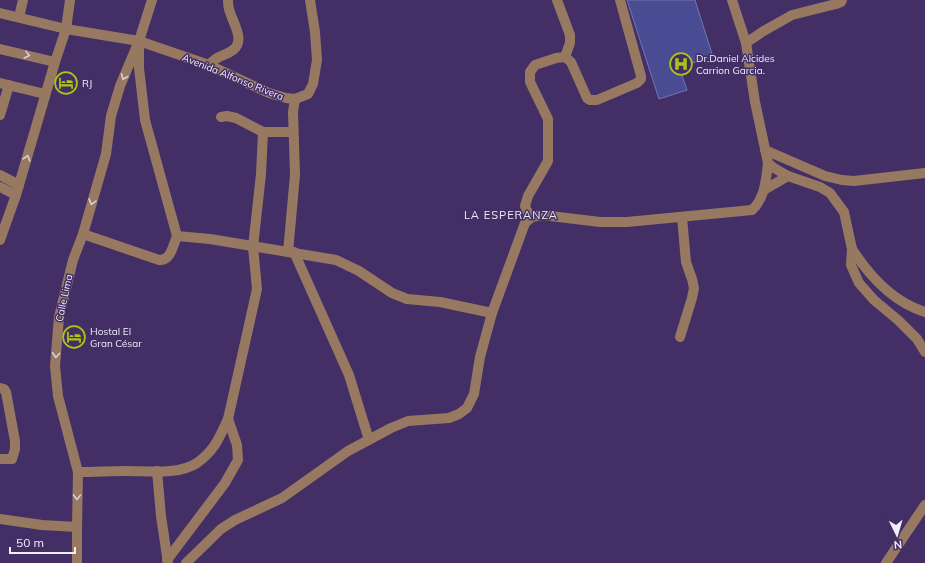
<svg xmlns="http://www.w3.org/2000/svg" width="925" height="563" font-family="Mulish,sans-serif">
<style>
.building{fill:#494c92;stroke:#7177b4}
.lines{fill:none;stroke-linecap:round;stroke-linejoin:round}
.minor{stroke:#977962;stroke-width:10}
.oneway{stroke:#dad0d5}
.labels{text-anchor:middle;dominant-baseline:central;stroke-width:3;stroke-linejoin:round;paint-order:stroke}
.poi-label{font-size:10px;fill:#f1edfb;stroke:#432f65;text-anchor:start}
.street-label{font-size:10px;fill:#f1edfb;stroke:#432f65}
.neighbourhood-label{font-size:11px;letter-spacing:1px;fill:#f1edfb;stroke:#432f65}
</style>
<rect width="100%" height="100%" fill="#432f65"/>
<!-- building -->
<polygon class="building" points="627,0 695,0 713,57 679,67 687,90 659,99"/>
<g class="lines">
<!-- minor -->
<g class="minor">
<polyline points="557,0 570,35 570,43 565,57"/>
<polyline points="732,0 746,43 755,102 768,163 774,168 788,176 820,187 830,193 844,212 852,249 851,265 859,283 874,300 898,320 917,339 925,352"/>
<polyline points="0,13 66,29 139,41 209,65 269,93 286,98 295,99 308,94 313,84 317,60 315,32 310,0"/>
<polyline points="19,17 23,0"/>
<polyline points="746,43 762,32 792,15 836,4 841,2 842,0"/>
<polyline points="139,47 139,68 145,120 177,236 210,239 336,260 359,271 392,293 407,299 440,302 492,313"/>
<polyline points="0,49 55,62"/>
<path d="M209,65C218,54 224,57 233,50C246,40 232,22 229,9C228,6 228,3 228,0"/>
<polyline points="0,83 45,94"/>
<polyline points="0,115 9,85"/>
<polyline points="221,117 227,116 236,118 263,132 293,132"/>
<polyline points="765,150 825,176 842,180 854,181 925,173"/>
<polyline points="0,175 19,185"/>
<polyline points="0,187 16,195"/>
<polyline points="764,190 788,176"/>
<polyline points="532,217 527,211 525,206 528,196 548,161 548,119 530,82 530,72 535,65 556,58 565,57 571,62 587,98 590,100 597,100 637,83 641,79 641,76 620,0"/>
<path d="M83,234L159,260C171,261 173,245 177,236"/>
<polyline points="0,240 16,195 55,62 66,29 70,0"/>
<path d="M852,249C870,277 893,302 925,312"/>
<polyline points="288,252 295,175 293,112 295,99"/>
<polyline points="294,252 349,375 369,440"/>
<polyline points="680,337 692,298 694,288 692,279 686,262 682,217"/>
<polyline points="0,388 4,389 6,392 15,441 15,449 12,459 0,459"/>
<polyline points="157,471 161,516 168,563"/>
<path d="M78,472C94,472 111,471 127,471C148,471 179,475 197,463C215,450 219,438 228,419L257,289L253,247L261,174L263,132"/>
<polyline points="0,519 42,525 77,527"/>
<polyline points="167,560 225,483 238,460 237,445 228,419"/>
<polyline points="77,563 77,527 78,472 58,396 55,366 59,317 73,260 83,234 106,154 111,116 120,86 139,41 152,0"/>
<path d="M186,563L221,529L235,520L282,498L348,451L391,428L408,421L449,418L459,414L467,408L474,394L480,357L492,313L525,223L532,217L542,215L600,222H627L752,210C765,198 766,180 768,163"/>
<polyline points="886,563 925,505"/>
</g>
</g>
<!-- one-way arrows -->
<defs><path id="oneway-chevron" d="M-2-3.5L2.5 0L-2 3.5" fill="none" stroke-width="1.6" stroke-linecap="round" stroke-linejoin="round"/></defs>
<g class="oneway">
<use href="#oneway-chevron" transform="translate(27 55) rotate(14)"/>
<use href="#oneway-chevron" transform="translate(124 77) rotate(113)"/>
<use href="#oneway-chevron" transform="translate(27 158) rotate(-74)"/>
<use href="#oneway-chevron" transform="translate(92 202) rotate(106)"/>
<use href="#oneway-chevron" transform="translate(56 355) rotate(94)"/>
<use href="#oneway-chevron" transform="translate(77 497) rotate(91)"/>
</g>
<!-- icons -->
<defs>
<g id="hospital-ring" transform="scale(1.15)"><circle r="9.5" fill="#432f65" stroke="#acc612" stroke-width="1.5"/><path d="M-5-5h3v3.5h4V-5h3V5h-3V1.5h-4V5h-3Z" fill="#acc612"/></g>
<g id="hotel-ring" transform="scale(1.15)"><circle r="9.5" fill="#432f65" stroke="#acc612" stroke-width="1.5"/><path d="M-6-4.5h1.5V1H6V5H4.5V3h-9V5H-6ZM-4 0a1.8 1.8 0 1 1 3.6 0ZM.5 0V-2.5h3Q6-2.5 6 0Z" fill="#acc612"/></g>
</defs>
<g fill-rule="evenodd">
<use href="#hospital-ring" x="681" y="64"/>
<use href="#hotel-ring" x="66" y="83"/>
<use href="#hotel-ring" x="74" y="337"/>
</g>
<g class="labels">
<!-- poi labels -->
<g class="poi-label">
<text x="696" y="58">Dr.Daniel Alcides<tspan x="696" dy="12">Carrion Garcia.</tspan></text>
<text x="82" y="83">RJ</text>
<text x="90" y="331">Hostal El<tspan x="90" dy="12">Gran César</tspan></text>
</g>
<!-- street labels -->
<g class="street-label">
<text transform="translate(233 77) rotate(22)">Avenida Alfonso Rivera</text>
<text transform="translate(64 298) rotate(-78)">Calle Lima</text>
</g>
<!-- neighbourhood labels -->
<g class="neighbourhood-label">
<text x="511" y="215">LA ESPERANZA</text>
</g>
</g>
<!-- north arrow -->
<g transform="translate(897 535) rotate(175)" stroke="#432f65" stroke-width="3" paint-order="stroke">
<path d="M0-3L7 15L0 10L-7 15Z" fill="#f1edfb"/>
<text y="-6" font-size="11" font-weight="bold" text-anchor="middle" fill="#f1edfb">N</text>
</g>
<!-- scale -->
<path d="M10 547v6h65v-6" fill="none" stroke="#f1edfb" stroke-width="2"/>
<text x="16" y="547" font-size="12" fill="#f1edfb" stroke="#432f65" stroke-width="3" paint-order="stroke">50 m</text>
</svg>
